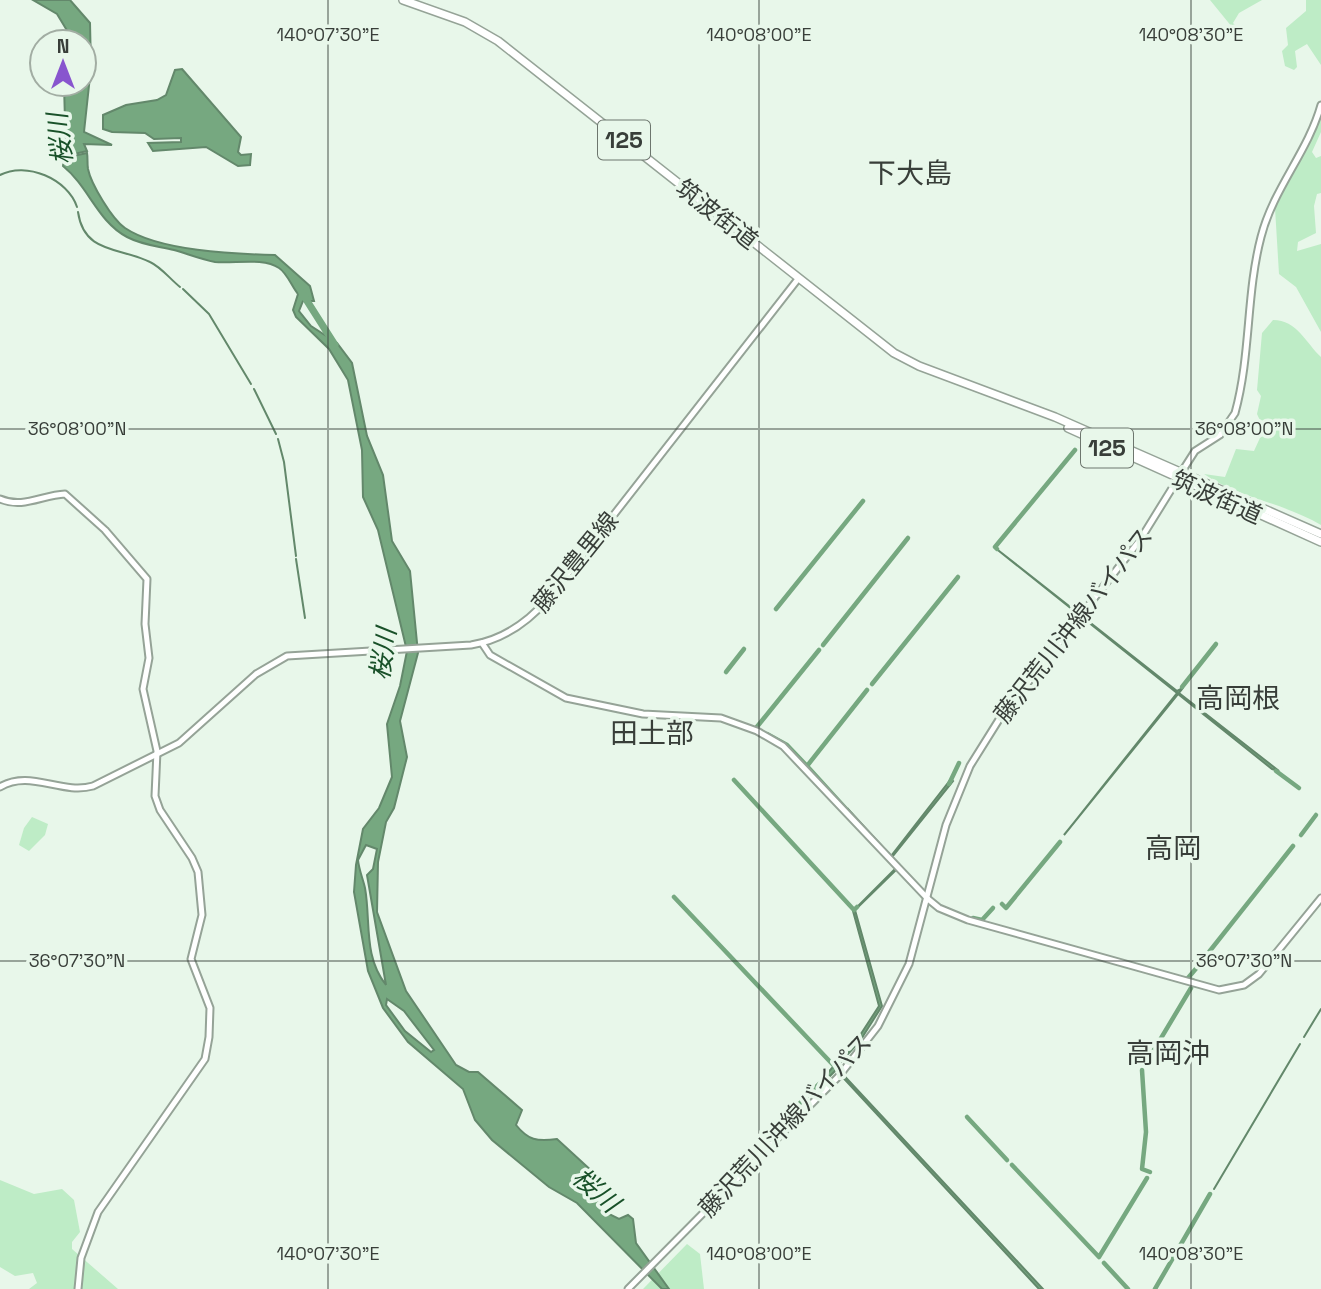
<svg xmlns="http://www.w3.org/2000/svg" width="1321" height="1289" font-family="'Space Grotesk','Noto Sans JP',sans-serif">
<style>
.green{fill:#beecc6}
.water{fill:#76a880;stroke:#63886b;stroke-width:2;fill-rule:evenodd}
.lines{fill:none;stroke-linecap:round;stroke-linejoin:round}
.stream{stroke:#63886b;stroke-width:2}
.canal{stroke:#76a880;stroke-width:4.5}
.river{stroke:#76a880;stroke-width:7}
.tertiary-casing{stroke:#95a397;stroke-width:9}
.secondary-casing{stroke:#95a397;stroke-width:9}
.trunk-casing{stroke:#95a397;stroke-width:10}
.tertiary{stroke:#fff;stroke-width:5}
.secondary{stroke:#fff;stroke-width:5}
.trunk{stroke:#fff;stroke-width:7}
.ticks{fill:none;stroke:#383e39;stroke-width:2;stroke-opacity:0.45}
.labels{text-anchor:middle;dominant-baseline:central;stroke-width:7;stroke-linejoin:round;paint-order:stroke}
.shield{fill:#e8f7ea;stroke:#6d766e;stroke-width:2}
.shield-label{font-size:23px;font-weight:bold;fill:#383e39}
.street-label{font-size:24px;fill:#383e39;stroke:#e8f7ea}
.water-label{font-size:26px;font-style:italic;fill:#195129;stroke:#e8f7ea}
.quarter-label{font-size:28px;fill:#383e39;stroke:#e8f7ea}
.ticks-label{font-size:18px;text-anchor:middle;fill:#383e39;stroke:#e8f7ea;stroke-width:7;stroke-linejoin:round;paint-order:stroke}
</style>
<rect width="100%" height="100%" fill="#e8f7ea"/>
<!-- green -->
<g class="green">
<polygon points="1210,0 1262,0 1239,13 1233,23 1237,27 1232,27"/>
<polygon points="1306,0 1321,0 1321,65 1307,44 1295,51 1297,67 1294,70 1285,66 1282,51 1288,45 1286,28 1306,11"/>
<polygon points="1321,119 1321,132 1312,152 1316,158 1321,156 1321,193 1317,194 1314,206 1316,233 1298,242 1297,251 1321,244 1321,332 1296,287 1279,274 1275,208"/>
<path d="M1273,320C1297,320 1306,343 1321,357V525C1284,503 1239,498 1204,474L1225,477L1236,449L1254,451L1264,429L1257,414L1261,396L1257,390L1262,333Z"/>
<polygon points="32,817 48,824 45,835 29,851 19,845 24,828"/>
<polygon points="0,1180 34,1194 62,1189 74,1200 80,1232 72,1242 72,1249 118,1289 29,1289 37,1283 33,1273 15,1276 0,1267"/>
<polygon points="687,1244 700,1254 704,1289 643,1289"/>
</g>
<!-- water -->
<g class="water">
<polygon points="33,0 70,0 90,23 91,67 84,132 112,145 84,144 87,151 66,156 64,85 84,84 84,42 74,42 57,14"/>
<polygon points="182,69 241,137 238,152 241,155 251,154 250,165 238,166 206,147 153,151 148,143 181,142 181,138 154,139 145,133 112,132 103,129 103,115 126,105 157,100 166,95 175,70"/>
<path d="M87,153C88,158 87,163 88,169C91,184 112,219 125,228C159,251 234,254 275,255L310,286L314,301H303L299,311L311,326L337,343L352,363L367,436L383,475L392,541L410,571L418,653L400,721L407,757L394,808L386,822L378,862L377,912L406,991L456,1065L469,1072H478L522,1110L516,1125C528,1140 537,1142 557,1139L607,1185L598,1201L609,1214L619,1219L628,1215L633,1219L636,1243L669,1289H662L577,1203L549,1187L492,1140L475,1120L463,1089L408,1042L383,1008L368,971L354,892L356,865L363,829L379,808L392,777L387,724L400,686L407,651L378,530L363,497L362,450L348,380L329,349L296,317L293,310L298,294C292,287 287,273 279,268C263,257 234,264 215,262C200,259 188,254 174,250C157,246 142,245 127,237C97,221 89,187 63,166L64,158ZM366,845L377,849L373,869L367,875L386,985C363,956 371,921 365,888C363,879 359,870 358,860ZM387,999L404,1011L434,1050L431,1052L405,1031L386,1005Z"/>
<polygon points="994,547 1177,691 1183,688 1179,693 1279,771 1272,769 1178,694 1064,835 1177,693"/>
<polygon points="951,779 953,781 892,857 916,884 898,868 855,910 882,1006 860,1041 836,1067 1043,1289 1039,1289 836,1070 818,1088 816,1086 857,1040 879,1006 853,911 897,867 846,811 848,809 891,856"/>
</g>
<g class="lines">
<!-- stream -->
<g class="stream">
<path d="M0,175C26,161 68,179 77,207"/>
<path d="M78,212C84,254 120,247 150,262C161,267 170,279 180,287"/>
<polyline points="183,289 209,314 251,384"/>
<polyline points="254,389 276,434"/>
<polyline points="278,439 284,462 296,556"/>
<polyline points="296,559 305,618"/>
<polyline points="1304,1037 1321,1009"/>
<polyline points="1214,1189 1300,1044"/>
</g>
<!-- canal -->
<g class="canal">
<polyline points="997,549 995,547 1075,450"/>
<polyline points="776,609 863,501"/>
<polyline points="823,645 908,538"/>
<polyline points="726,672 744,649"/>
<polyline points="872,684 958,577"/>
<polyline points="1182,687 1216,644"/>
<polyline points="759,730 756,728 819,650"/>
<polyline points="767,734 787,745 807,766"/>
<polyline points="1276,771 1299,788"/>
<polyline points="734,780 854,910 857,907"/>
<polyline points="949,784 959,763"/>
<polyline points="847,810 807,766 867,690"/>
<polyline points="1301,835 1316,815"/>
<polyline points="674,897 837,1069"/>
<polyline points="1002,904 1006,908 1060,842"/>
<polyline points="973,918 982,920 993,908"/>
<polyline points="1209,952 1293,846"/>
<polyline points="1194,981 1188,978 1205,958"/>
<polyline points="1145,1065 1191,988"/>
<polyline points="1142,1070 1146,1132 1142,1169 1150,1172"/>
<polyline points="793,1110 821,1082"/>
<polyline points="967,1117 1007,1160"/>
<polyline points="1012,1165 1099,1257 1147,1178"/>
<polyline points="1104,1263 1128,1289"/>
<polyline points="1155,1289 1210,1194"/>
</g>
<!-- river -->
<polyline class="river" points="302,293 335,345"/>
<!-- tertiary casing -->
<g class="tertiary-casing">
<g id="tertiary">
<path d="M1181,473L1195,451L1220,435L1235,413C1251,355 1246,294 1261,237C1273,189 1308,152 1321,105"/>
<path d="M0,499C23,509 42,495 65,494L105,530L147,579L145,624L149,658L143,689L157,751L155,796L160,810L192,858L198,872L202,915L191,959L210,1008L209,1037L205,1059L98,1212L81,1258L78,1289"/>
<polyline points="482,643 490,655 566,698 643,714 721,718 757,731 783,746 928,899 939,908 968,920 1219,990 1244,985 1259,974 1321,898"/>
</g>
</g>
<!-- secondary casing -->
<g class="secondary-casing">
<g id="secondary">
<path d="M0,787C30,769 61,795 93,786L179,743L256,674L287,656L471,645C503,640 527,623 548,599L798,279"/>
<polyline points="628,1289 839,1076 878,1026 909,964 946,825 970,766 1000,718 1140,540 1179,477"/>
</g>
</g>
<!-- trunk casing -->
<g class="trunk-casing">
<g id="trunk">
<polyline points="403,0 465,22 498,41 894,353 919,366 1055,417 1321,534"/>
<polyline points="1068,428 1321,542"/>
</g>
</g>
<!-- tertiary -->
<use href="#tertiary" class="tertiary"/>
<!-- secondary -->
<use href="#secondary" class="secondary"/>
<!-- trunk -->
<use href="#trunk" class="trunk"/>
</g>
<!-- ticks -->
<path class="ticks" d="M328,0V1289M759,0V1289M1191,0V1289M0,429H1321M0,961H1321"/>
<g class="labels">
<!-- shield labels -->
<g class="shield">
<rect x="598" y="120.5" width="52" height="39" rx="5"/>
<rect x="1081" y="428.5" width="52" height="39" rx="5"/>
</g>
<g class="shield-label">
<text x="624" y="140">125</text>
<text x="1107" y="448">125</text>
</g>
<!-- street labels -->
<g class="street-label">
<text transform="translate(717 214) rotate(38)">筑波街道</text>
<text transform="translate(1217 497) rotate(24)">筑波街道</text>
<text transform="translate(575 562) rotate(-51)">藤沢豊里線</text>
<text transform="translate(1073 625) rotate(-52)">藤沢荒川沖線バイパス</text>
<text transform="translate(785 1125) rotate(-47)">藤沢荒川沖線バイパス</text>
</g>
<!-- water labels -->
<g class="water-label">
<text transform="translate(60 139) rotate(-97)">桜川</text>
<text transform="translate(383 654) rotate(-82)">桜川</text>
<text transform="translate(596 1190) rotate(41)">桜川</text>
</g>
<!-- quarter labels -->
<g class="quarter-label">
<text x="910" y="173">下大島</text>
<text x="1238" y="698">高岡根</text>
<text x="652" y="733">田土部</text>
<text x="1173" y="848">高岡</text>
<text x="1168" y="1053">高岡沖</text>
</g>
</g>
<g class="ticks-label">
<text x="328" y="41">140°07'30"E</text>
<text x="759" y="41">140°08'00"E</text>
<text x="1191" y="41">140°08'30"E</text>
<text x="77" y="435">36°08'00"N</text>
<text x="1244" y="435">36°08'00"N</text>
<text x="77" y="967">36°07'30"N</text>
<text x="1244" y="967">36°07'30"N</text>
<text x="328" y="1260">140°07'30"E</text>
<text x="759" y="1260">140°08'00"E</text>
<text x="1191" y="1260">140°08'30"E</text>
</g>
<!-- north arrow -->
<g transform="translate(63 63)"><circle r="33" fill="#e8f7ea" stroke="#a2ada3" stroke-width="2"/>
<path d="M0-5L12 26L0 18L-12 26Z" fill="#8855ce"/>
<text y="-10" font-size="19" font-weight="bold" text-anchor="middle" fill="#383e39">N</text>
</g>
</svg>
